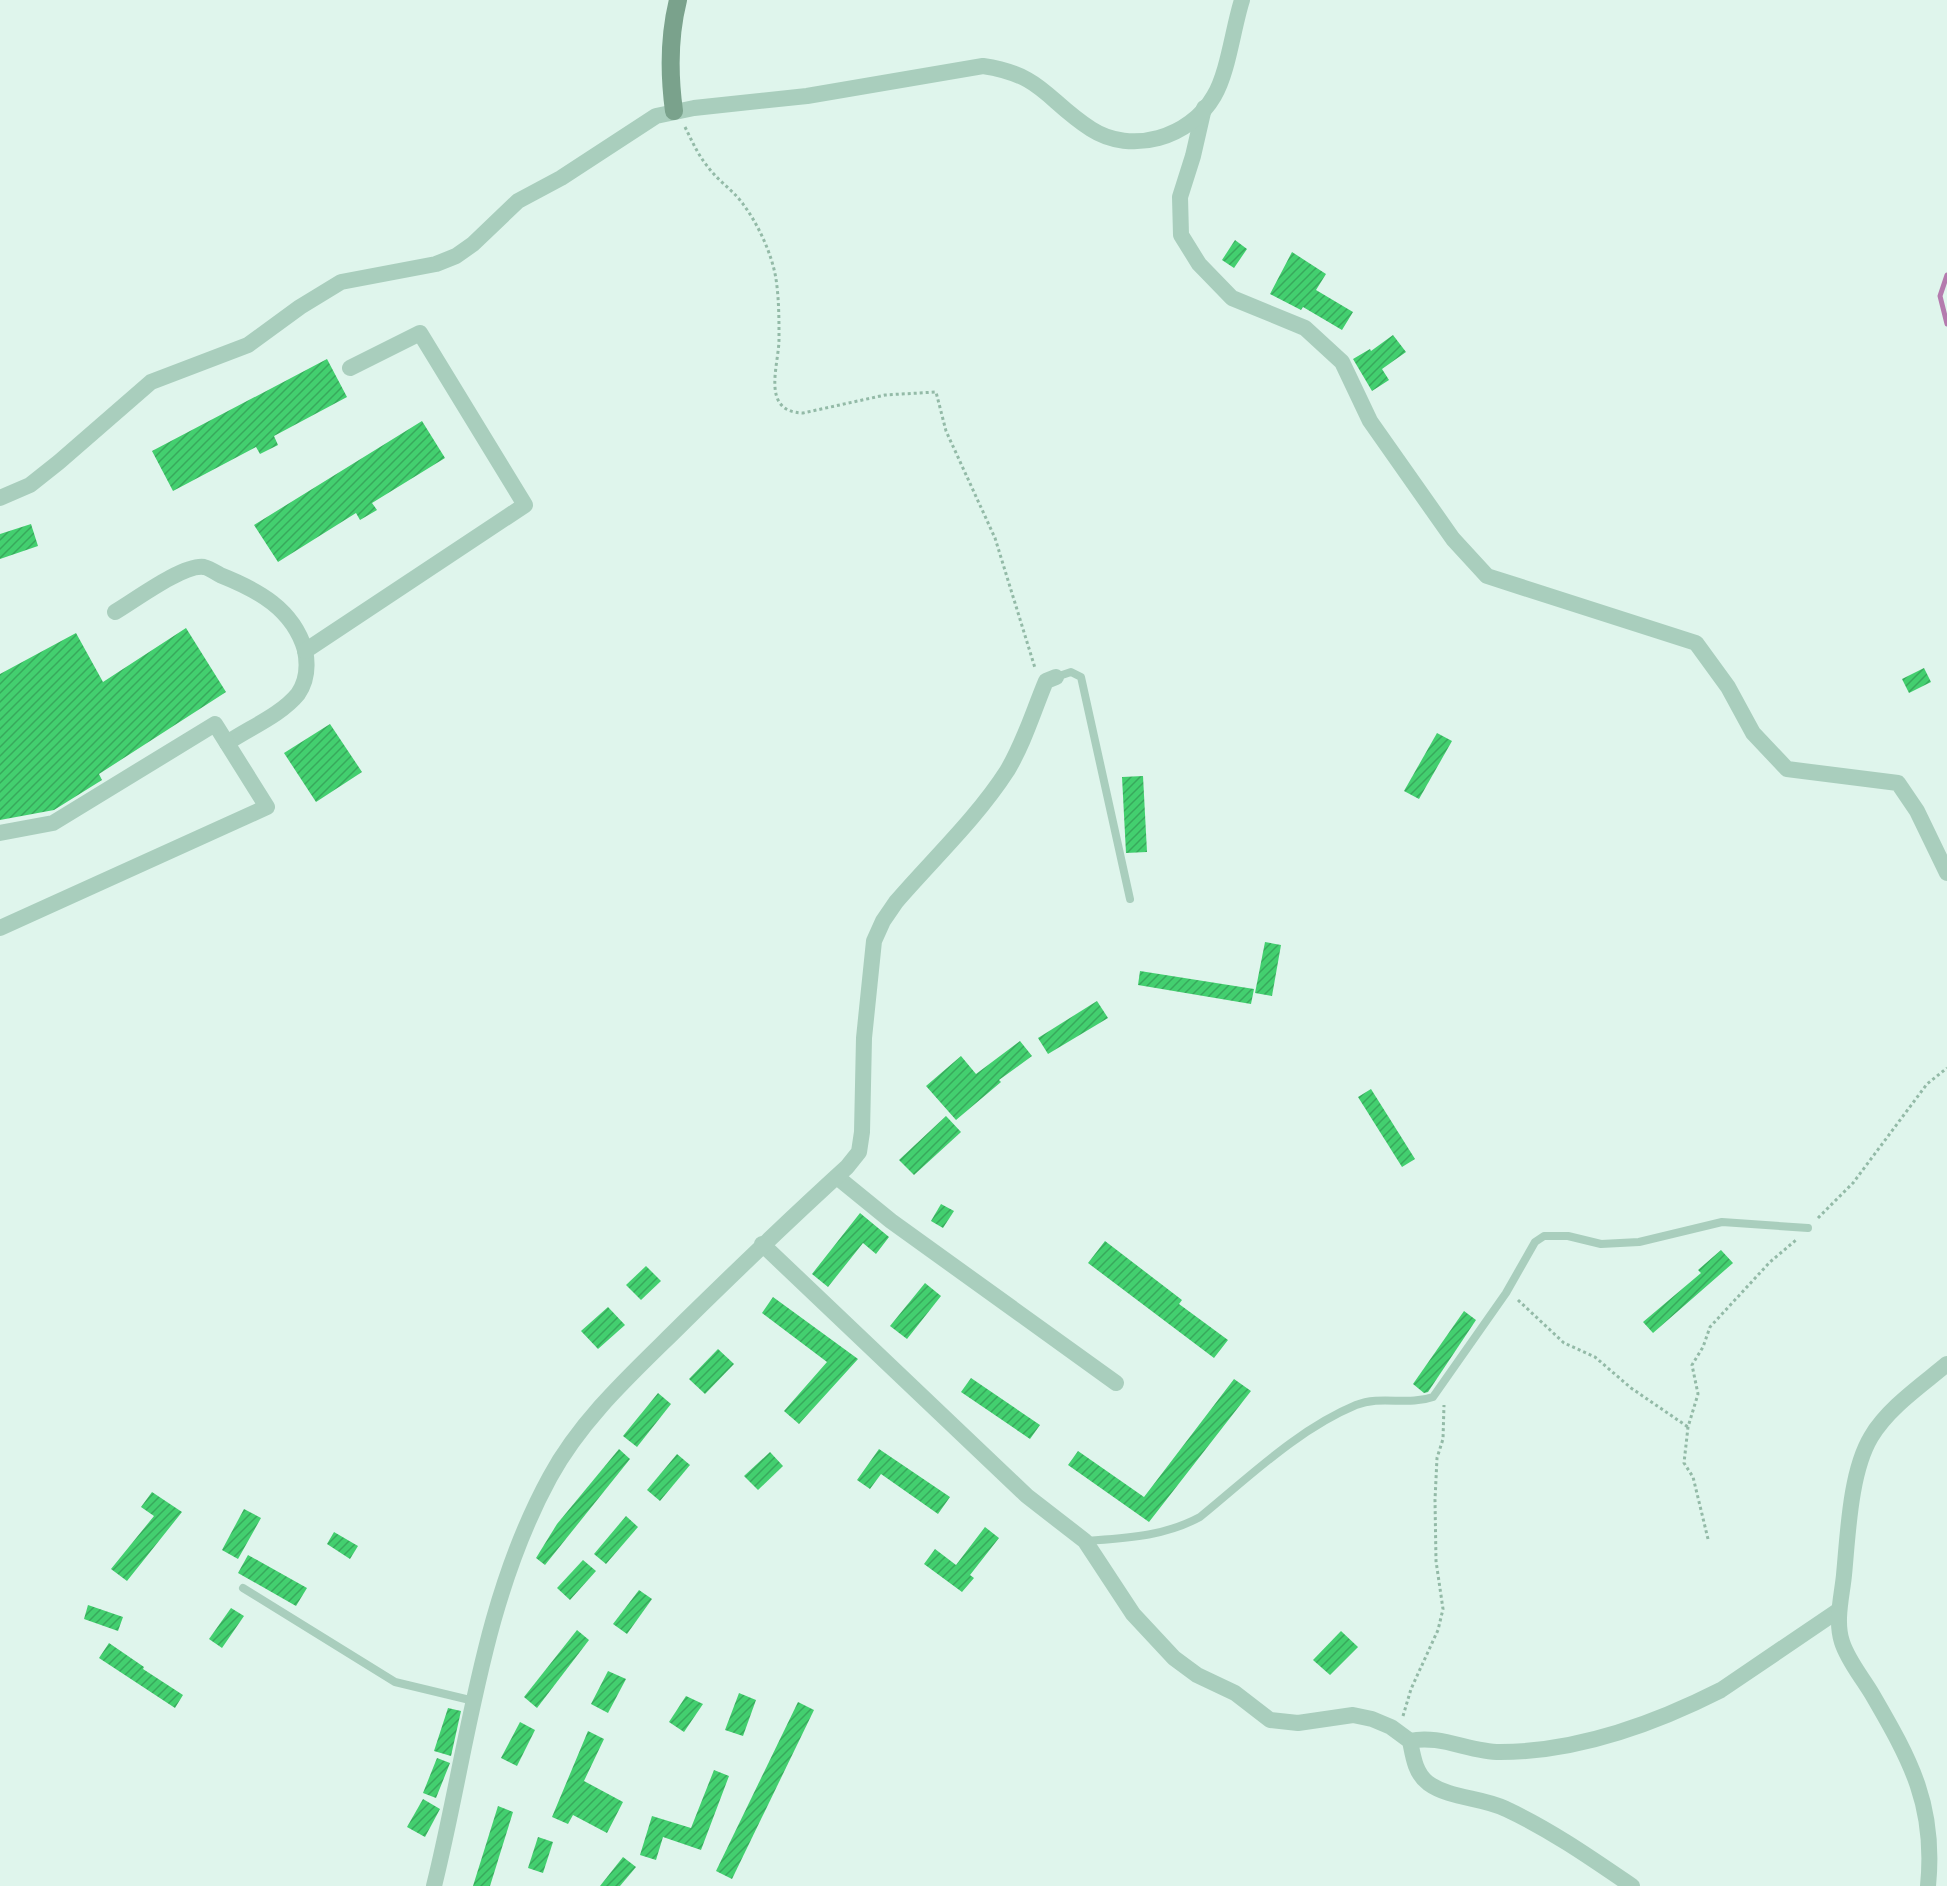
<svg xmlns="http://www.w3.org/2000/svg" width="1947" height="1886" font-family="Roboto,sans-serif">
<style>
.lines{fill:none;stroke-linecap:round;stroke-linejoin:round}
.stream{stroke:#b47bae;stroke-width:5}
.building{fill:url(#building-hatch)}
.path{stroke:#93baa7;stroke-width:3;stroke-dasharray:3 3;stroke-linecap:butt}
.lane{stroke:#a9cebd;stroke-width:8}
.street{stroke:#a9cebd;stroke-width:16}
.secondary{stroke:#7aa28c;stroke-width:18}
</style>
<defs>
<pattern id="building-hatch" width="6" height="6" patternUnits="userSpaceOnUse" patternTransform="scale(1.5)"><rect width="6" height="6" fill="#43cf6f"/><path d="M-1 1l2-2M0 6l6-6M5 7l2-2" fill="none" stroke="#38a95c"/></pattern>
</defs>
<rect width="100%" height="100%" fill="#dff5ec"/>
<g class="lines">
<!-- stream -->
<polyline class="stream" points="1947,275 1940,296 1947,324"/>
</g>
<!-- building -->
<g class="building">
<polygon points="1235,240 1247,249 1234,268 1222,260"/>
<polygon points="1292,252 1326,274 1316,290 1353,312 1342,330 1303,307 1301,310 1270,294"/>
<polygon points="1393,335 1406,352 1382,369 1389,380 1372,391 1353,359 1370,349 1371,351"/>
<polygon points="327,359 347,397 274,436 278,445 260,454 256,447 173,491 152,451"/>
<polygon points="422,421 445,458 372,503 377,510 360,520 356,513 278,562 254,525"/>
<polygon points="31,524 38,546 0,559 0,534"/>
<polygon points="186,628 226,692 99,774 102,780 54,810 0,820 0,674 76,633 103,682"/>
<polygon points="1924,668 1931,682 1909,693 1902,679"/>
<polygon points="330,724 362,772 316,802 284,753"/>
<polygon points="1437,733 1452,741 1419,799 1404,791"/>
<polygon points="1143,776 1147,852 1126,853 1122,777"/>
<polygon points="1265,942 1281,945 1272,996 1255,993"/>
<polygon points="1140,971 1254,989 1251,1004 1138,985"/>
<polygon points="1097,1001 1108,1018 1048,1054 1038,1038"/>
<polygon points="1020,1041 1032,1056 999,1080 1001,1082 956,1120 926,1086 961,1056 976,1074"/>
<polygon points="1371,1089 1415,1159 1402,1167 1358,1097"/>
<polygon points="946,1116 961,1132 914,1175 899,1160"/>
<polygon points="941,1204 954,1211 943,1228 931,1221"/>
<polygon points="860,1213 889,1237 876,1254 863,1243 828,1287 812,1274"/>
<polygon points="1105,1241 1182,1300 1179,1304 1228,1340 1214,1358 1088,1263"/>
<polygon points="1721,1250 1733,1263 1653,1333 1643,1322 1701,1273 1698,1270"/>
<polygon points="646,1266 661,1281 641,1300 626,1285"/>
<polygon points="925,1283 941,1296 907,1339 890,1326"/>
<polygon points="773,1297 858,1359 799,1424 784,1411 827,1362 762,1313"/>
<polygon points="608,1307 625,1325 598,1349 581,1331"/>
<polygon points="1464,1311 1476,1320 1428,1392 1424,1393 1413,1384"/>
<polygon points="718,1349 734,1364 705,1394 689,1379"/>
<polygon points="971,1378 1040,1425 1030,1439 961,1392"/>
<polygon points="1234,1379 1251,1391 1149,1522 1068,1465 1078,1451 1144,1497"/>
<polygon points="658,1393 671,1404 637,1447 623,1436"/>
<polygon points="619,1449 630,1459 545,1565 536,1558 557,1524"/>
<polygon points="879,1449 950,1497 938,1514 881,1474 870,1489 857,1480"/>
<polygon points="770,1452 783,1466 758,1490 744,1476"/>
<polygon points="677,1454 690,1465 660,1501 647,1490"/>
<polygon points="152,1492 182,1512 127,1581 111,1569 154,1516 141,1507"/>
<polygon points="244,1509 261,1518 238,1559 222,1550"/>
<polygon points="626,1516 638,1527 606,1564 594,1554"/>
<polygon points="985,1527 999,1538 970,1575 974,1578 962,1592 924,1564 935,1549 956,1565"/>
<polygon points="334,1532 358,1546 350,1559 327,1544"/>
<polygon points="248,1555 307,1588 296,1606 238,1573"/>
<polygon points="583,1560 596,1571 570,1600 557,1588"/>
<polygon points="639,1590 652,1599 627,1634 613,1624"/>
<polygon points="88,1605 123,1617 118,1631 84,1619"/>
<polygon points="231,1608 244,1616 222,1648 209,1639"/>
<polygon points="577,1630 589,1640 537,1708 524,1697"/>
<polygon points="1341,1631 1358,1647 1330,1675 1313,1660"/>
<polygon points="109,1643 144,1667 143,1669 183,1695 175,1708 99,1658"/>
<polygon points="608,1671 626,1679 608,1713 591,1704"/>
<polygon points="739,1693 756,1700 743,1736 725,1730"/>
<polygon points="686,1696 703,1704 684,1732 669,1722"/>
<polygon points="798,1702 814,1710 732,1879 716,1871"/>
<polygon points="448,1708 461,1711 451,1756 434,1751"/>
<polygon points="520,1722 535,1730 517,1766 501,1758"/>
<polygon points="588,1731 604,1739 584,1781 623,1802 607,1833 573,1815 568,1824 552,1817"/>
<polygon points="437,1758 450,1763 436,1798 423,1793"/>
<polygon points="714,1770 729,1776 701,1850 663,1837 656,1860 640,1855 652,1816 691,1828"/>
<polygon points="423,1799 440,1809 425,1837 407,1827"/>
<polygon points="498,1806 513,1812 490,1886 473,1886"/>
<polygon points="538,1837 553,1842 543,1873 528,1868"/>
<polygon points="623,1857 636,1867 620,1886 600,1886"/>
</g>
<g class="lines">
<!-- path -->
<g class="path">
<path d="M685,127C692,141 698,155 708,167C718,181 733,190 743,204C758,224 772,254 776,279C779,299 779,319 779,339C779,365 760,412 803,413L885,395L936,392L946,431L995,538L1035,668"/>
<polyline points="1818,1218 1853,1183 1927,1084 1947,1068"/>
<polyline points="1518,1300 1564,1343 1595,1357 1631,1388 1688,1427"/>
<polyline points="1708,1539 1693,1477 1684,1463 1688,1427 1698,1394 1692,1365 1703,1347 1710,1327 1770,1262 1796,1240"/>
<polyline points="1403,1716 1411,1689 1438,1630 1443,1609 1436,1561 1435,1500 1437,1458 1443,1439 1444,1405"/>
</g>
<!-- lane -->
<g class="lane">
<polyline points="1056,677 1071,672 1081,677 1130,899"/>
<path d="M1085,1541C1125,1538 1163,1537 1200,1517C1248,1478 1298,1429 1356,1405C1381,1395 1408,1406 1433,1397L1506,1293L1535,1242L1544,1236H1568L1601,1244L1639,1242L1722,1222L1808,1228"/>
<polyline points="243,1588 395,1682 474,1701"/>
</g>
<!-- street -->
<g class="street">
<polyline points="1204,108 1193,156 1180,197 1181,235 1199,264 1232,298 1305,328 1342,362 1370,421 1453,539 1487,576 1696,643 1728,687 1753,733 1787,769 1898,783 1917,811 1947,873"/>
<path d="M0,498L30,485L59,462L151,382L248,345L300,307L341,282L436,264L456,256L473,244L518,201L561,178L656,116L694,108L807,96L983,66C1043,75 1046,100 1091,129C1131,155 1190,138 1214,96C1228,73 1233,28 1242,0"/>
<path d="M115,612C134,601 183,564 204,567C209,568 215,572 220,575C258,590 293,609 305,650C308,665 307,681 298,694C281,715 249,728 227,743"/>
<polyline points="305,651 525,505 420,333 350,368"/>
<polyline points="0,833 53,823 215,724 267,807 0,928"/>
<polyline points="837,1177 891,1221 1116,1383"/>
<path d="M762,1244L1027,1496L1085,1541L1133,1614L1174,1658L1197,1675L1235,1693L1270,1720L1298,1723L1353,1715L1372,1719L1391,1727L1410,1741C1413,1756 1415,1773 1428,1783C1450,1799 1482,1797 1506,1809C1551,1830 1591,1858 1632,1886"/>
<path d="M1410,1741C1439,1734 1470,1752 1500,1752C1576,1752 1654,1724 1721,1690L1839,1610"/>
<path d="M434,1886C468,1749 481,1603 550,1477C583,1416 637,1369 686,1320C739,1268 792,1217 847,1167L859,1152L862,1132L864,1038L874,941L883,921L896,902C933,859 976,819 1007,771C1024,743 1033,712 1046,681L1056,677"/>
<path d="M1928,1886C1936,1806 1911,1761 1872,1694C1862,1677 1848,1661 1842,1642C1835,1621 1842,1596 1844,1575C1848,1534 1850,1472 1871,1437C1888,1408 1922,1385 1947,1364"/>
</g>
<!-- secondary -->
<path class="secondary" d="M674,111C669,74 669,36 678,0"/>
</g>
</svg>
